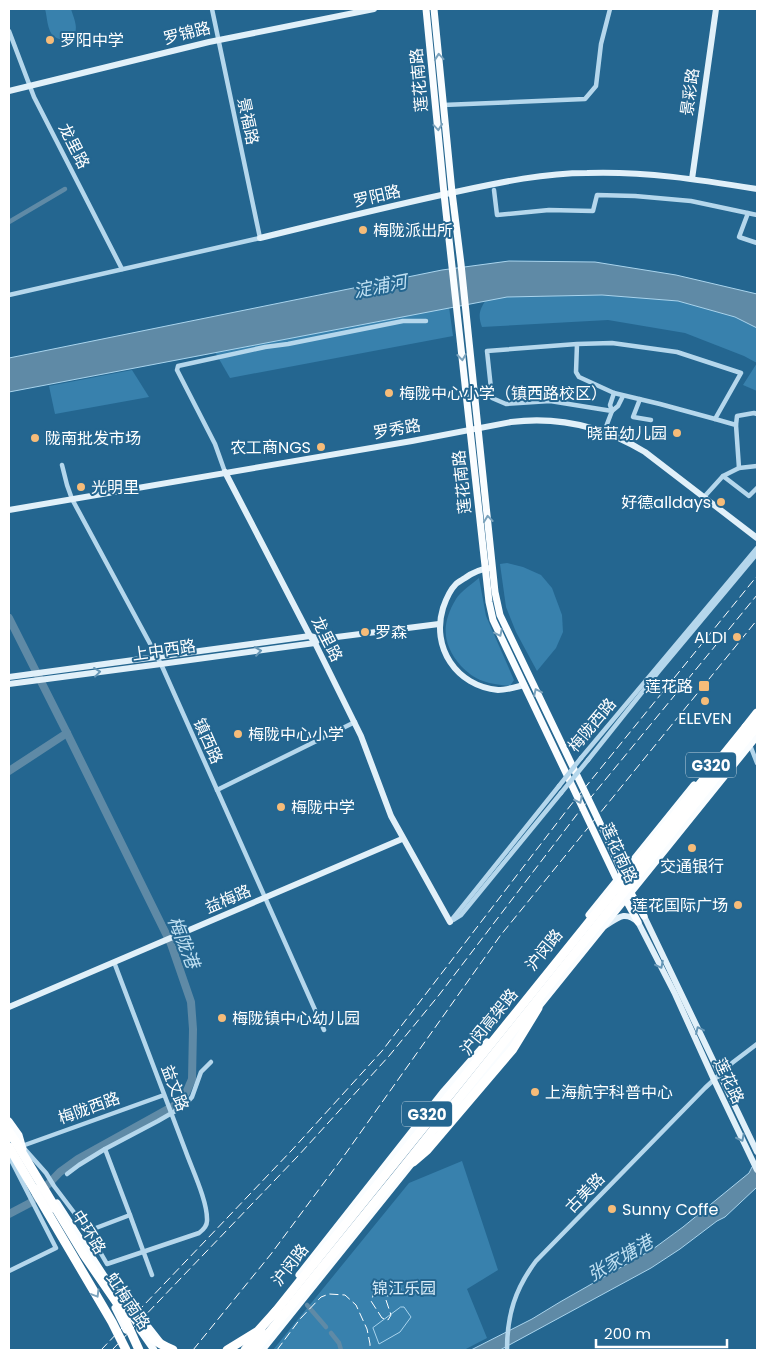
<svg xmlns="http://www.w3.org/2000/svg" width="766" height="1359" font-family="Poppins,'Noto Sans SC',sans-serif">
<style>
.green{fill:#3881ad}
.water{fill:#5f8aa6;stroke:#a9d4ed}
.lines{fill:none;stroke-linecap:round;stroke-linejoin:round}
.stream{stroke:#a9d4ed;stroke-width:1}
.canal{stroke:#5f8aa6;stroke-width:4.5}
.river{stroke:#5f8aa6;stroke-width:8}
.street{stroke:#b5d7ec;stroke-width:4.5}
.secondary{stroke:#e1f0f9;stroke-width:6}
.primary{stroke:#fafdff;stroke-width:7}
.highway{stroke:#fff;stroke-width:9}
.rail{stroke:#fff;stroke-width:1;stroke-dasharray:9 4;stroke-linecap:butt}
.street-bridge{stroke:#b5d7ec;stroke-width:4.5}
.primary-bridge{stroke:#fafdff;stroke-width:7}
.highway-bridge{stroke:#fff;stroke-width:9}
.oneway{stroke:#7aa2bc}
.oneway2{stroke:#6696b5}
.oneway3{stroke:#7ca3bc}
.poi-dot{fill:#f6bc79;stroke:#246690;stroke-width:2}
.labels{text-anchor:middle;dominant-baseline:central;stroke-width:4;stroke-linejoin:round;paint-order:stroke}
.shield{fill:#246690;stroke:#bdd1de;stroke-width:1}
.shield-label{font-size:15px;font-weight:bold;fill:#fff}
.street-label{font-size:16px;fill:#fff;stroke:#246690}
.poi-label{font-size:16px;fill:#fff;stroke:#246690;text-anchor:start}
.park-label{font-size:16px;fill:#daedf9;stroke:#246690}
.water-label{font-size:18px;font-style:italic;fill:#c1e1f3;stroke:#246690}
</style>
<rect width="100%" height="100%" fill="#246690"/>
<!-- green -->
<g class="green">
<path d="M45,9H71C73,16 78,26 75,33C71,42 55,41 51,33C47,26 47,16 45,9Z"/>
<path d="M602,295L678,301L735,317L757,328V391L743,385L757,363L744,356L685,333L608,320L482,327C478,316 479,310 486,300L507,297Z"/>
<polygon points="449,307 453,336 230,378 215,352"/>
<polygon points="132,370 149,397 55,414 49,386"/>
<polygon points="507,563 523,567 541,575 552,588 562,615 563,632 556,648 537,671 516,632 506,607 500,564"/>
<path d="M479,578L486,616L514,680L510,686C501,685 491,684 483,681C474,678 467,672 461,666C442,644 441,624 456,599C461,591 472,584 479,578Z"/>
<polygon points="462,1161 498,1270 467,1289 487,1338 464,1350 273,1350 409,1183"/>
</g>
<!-- water -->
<g class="water">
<polygon points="509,261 595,262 676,275 757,294 757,328 735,317 678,301 602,295 507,297 9,392 9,358 442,270"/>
<polygon points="757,1161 757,1187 725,1217 717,1221 680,1249 651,1268 500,1350 471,1350 532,1319 560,1302 653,1249 683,1227 749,1173 752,1167"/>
</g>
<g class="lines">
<!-- stream -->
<polygon class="stream" points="401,1307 404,1307 411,1317 400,1332 379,1344 373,1328"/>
<!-- canal -->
<g class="canal">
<polyline points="9,222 65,189"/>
<polyline points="307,1305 326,1327"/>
<polyline points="331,1333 339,1343 341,1350"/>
</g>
<!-- river -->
<g class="river">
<polyline points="9,618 67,733 171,944 191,1002 193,1029 192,1079 186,1093 179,1103 78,1159 60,1172 30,1203 9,1214"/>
<polyline points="9,771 67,733"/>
</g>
<!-- street -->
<g class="street">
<polyline points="9,31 34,97 122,269"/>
<polyline points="443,105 585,99 596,86 601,44 610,9"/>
<polyline points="494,190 497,215 549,210 593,211 597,195 635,196 691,201 757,215"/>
<polyline points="748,213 739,237 757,243"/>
<polyline points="9,295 260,238 212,9"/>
<polyline points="577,344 612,343 677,352 741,373 715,419 660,404 614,393 579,377 576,372 577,344 487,351 492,398 506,404 550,401 612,411 604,432"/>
<polyline points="614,393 610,405 612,411 618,406 623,396"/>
<polyline points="640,399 633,417 651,420"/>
<polyline points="715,419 736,425 739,468"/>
<polyline points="736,425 737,416 754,413 757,414"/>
<polyline points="62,465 67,485 72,499 161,664 324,1030"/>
<polyline points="225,472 215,444 177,370 178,366 265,347 288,344 403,321 426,321"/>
<polyline points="723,476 739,468 757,466"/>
<polyline points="704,497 723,476 749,496 757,488"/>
<polyline points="750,745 757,763"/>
<polyline points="581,758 757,548"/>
<polyline points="588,760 659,671 755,556 757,551"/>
<polyline points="217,790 355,722"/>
<polyline points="453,920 461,915 561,793"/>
<polyline points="450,922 559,786"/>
<path d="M114,962C138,1025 162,1088 186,1152C192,1169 208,1202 207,1221C207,1226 203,1230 199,1233L107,1264L88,1231L54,1186L46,1173L22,1146L164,1095"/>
<polyline points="105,1149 130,1215 152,1275"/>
<polyline points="67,1174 79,1165 105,1149 158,1121 184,1106 192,1097 201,1072 211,1062"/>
<polyline points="88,1231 130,1215"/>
<polyline points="9,1271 56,1248 12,1162 10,1156"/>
<path d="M507,1350C507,1315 515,1289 536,1261L705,1088L732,1063L757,1044"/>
</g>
<!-- secondary -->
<g class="secondary">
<polyline points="9,91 209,42 374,9"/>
<polyline points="692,179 716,9"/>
<path d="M260,238C326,222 393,205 460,191C502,182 544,173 587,173C645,171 701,180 757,189"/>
<polyline points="225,472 310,636 315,643 361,736 391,816 450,922"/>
<path d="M9,510L412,441L511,422C559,416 604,427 645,452L757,538"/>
<path d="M490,568C481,569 472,573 465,578C462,580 458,582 456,584C449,591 446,599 443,608C431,647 456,686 498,690C507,690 516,687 524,685"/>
<polyline points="9,677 310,636 321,639 439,624"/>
<polyline points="9,684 161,664 315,643 317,641"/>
<polyline points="644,916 757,1152"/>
<path d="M605,926C618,918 624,910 638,922L675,994L714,1080L757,1170"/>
<polyline points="9,1007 402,839"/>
</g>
<!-- primary -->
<g class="primary">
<polyline points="426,9 444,194 489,602 493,620 617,880 626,900 638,922"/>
<polyline points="434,9 452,192 461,264 495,592 500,615 608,840 631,893 644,916"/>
<polyline points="589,915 694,785"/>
<polyline points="536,1010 757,736"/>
<polyline points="9,1121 19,1135 23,1149"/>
<polyline points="440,1128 526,1022"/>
<polyline points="38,1188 51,1209"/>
<polyline points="57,1203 108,1282"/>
<polyline points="299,1275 444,1091 487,1042"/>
<polyline points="262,1350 416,1158"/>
</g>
<!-- highway -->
<g class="highway">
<polyline points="746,727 757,713"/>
<polyline points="752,732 757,725"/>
<polyline points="9,1132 15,1141"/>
<polyline points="272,1316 316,1261"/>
<polyline points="245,1350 261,1330"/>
</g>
<!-- rail -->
<g class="rail">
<path d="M398,1285L401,1289L399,1293L387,1296L386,1300L391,1315L388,1320L382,1318L371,1301L373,1296L374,1288C381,1285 391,1286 398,1285Z"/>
<polyline points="101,1350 292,1150 382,1051 570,806 757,576"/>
<polyline points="112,1350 298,1156 389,1056 439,995 578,813 757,595"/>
<polyline points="193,1350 271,1254 346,1153 500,936 757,620"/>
<polyline points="277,1350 300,1319 321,1297 329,1294 345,1295 356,1305 367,1329 370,1344 370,1350"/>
</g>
<!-- street-bridge -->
<g class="street-bridge">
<polyline points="559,786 581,758"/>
<polyline points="561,793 588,760"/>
</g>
<!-- primary-bridge -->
<g class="primary-bridge">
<polyline points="123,1299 130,1304 160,1342"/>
<polyline points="115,1308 126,1330"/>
<polyline points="140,1330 154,1350"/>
</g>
<!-- highway-bridge -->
<g class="highway-bridge">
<polyline points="15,1141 84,1255 119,1306 139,1350"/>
<polyline points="9,1147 112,1322 126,1350"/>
<polyline points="413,1162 427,1150 513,1049 538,1008"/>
<polyline points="316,1261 746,727"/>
<path d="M106,1279C122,1297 133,1322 152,1338C158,1343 166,1347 173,1350"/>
<polyline points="227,1350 258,1331 276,1311"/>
<polyline points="255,1350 397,1175 752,732"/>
</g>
</g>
<!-- one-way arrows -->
<defs><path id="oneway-chevron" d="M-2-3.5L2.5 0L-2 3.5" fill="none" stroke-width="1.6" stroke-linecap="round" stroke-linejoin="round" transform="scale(1.25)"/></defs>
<g class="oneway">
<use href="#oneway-chevron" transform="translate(439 57) rotate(-95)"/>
<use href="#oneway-chevron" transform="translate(438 127) rotate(85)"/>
<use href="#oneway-chevron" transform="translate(462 357) rotate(84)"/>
<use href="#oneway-chevron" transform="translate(488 519) rotate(-96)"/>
<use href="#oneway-chevron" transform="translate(499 633) rotate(64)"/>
<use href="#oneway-chevron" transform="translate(537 692) rotate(-116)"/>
<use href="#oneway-chevron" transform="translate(579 800) rotate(64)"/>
</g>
<g class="oneway2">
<use href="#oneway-chevron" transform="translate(258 651) rotate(-8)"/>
<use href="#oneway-chevron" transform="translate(97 672) rotate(-7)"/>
<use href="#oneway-chevron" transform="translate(660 965) rotate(63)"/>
<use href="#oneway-chevron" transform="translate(699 1030) rotate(-115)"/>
<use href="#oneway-chevron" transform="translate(741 1138) rotate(63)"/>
</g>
<use class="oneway3" href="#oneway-chevron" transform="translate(96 1294) rotate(59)"/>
<!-- markers -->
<g class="poi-dot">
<circle cx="50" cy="40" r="5"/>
<circle cx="363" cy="230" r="5"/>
<circle cx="389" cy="393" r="5"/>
<circle cx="677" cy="433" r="5"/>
<circle cx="35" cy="438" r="5"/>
<circle cx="321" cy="447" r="5"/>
<circle cx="81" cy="487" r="5"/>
<circle cx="721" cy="502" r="5"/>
<circle cx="365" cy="632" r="5"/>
<circle cx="737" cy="637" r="5"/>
<rect x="698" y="680" width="12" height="12" rx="2.5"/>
<circle cx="705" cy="701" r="5"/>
<circle cx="238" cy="734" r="5"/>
<circle cx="281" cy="807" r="5"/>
<circle cx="692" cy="848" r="5"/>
<circle cx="738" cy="905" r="5"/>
<circle cx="222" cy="1018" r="5"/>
<circle cx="535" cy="1092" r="5"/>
<circle cx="612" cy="1209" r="5"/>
</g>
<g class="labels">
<!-- shield labels -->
<g class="shield">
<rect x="686" y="752.5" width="50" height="25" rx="4"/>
<rect x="402" y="1101.5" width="50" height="25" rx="4"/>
</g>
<g class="shield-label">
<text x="711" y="765">G320</text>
<text x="427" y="1114">G320</text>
</g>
<!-- street labels -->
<g class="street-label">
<text transform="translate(187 33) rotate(-14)">罗锦路</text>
<text transform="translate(419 80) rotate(-95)">莲花南路</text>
<text transform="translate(690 92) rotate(-82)">景彩路</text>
<text transform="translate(248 121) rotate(78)">景福路</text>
<text transform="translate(74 146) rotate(63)">龙里路</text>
<text transform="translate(377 196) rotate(-13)">罗阳路</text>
<text transform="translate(397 429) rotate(-10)">罗秀路</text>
<text transform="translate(462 482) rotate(-96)">莲花南路</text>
<text transform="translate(327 639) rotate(63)">龙里路</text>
<text transform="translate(164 650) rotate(-8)">上中西路</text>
<text transform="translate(592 725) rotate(-50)">梅陇西路</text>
<text transform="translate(208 741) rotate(66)">镇西路</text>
<text transform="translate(619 853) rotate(65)">莲花南路</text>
<text transform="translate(228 899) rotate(-23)">益梅路</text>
<text transform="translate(544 950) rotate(-51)">沪闵路</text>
<text transform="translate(489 1022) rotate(-51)">沪闵高架路</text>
<text transform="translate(729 1081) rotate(65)">莲花路</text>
<text transform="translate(175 1088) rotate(69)">益文路</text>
<text transform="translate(89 1108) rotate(-20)">梅陇西路</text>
<text transform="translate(585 1193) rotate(-46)">古美路</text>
<text transform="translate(89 1232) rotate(58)">中环路</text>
<text transform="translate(290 1265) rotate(-52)">沪闵路</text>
<text transform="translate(128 1301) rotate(56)">虹梅南路</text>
</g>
<!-- poi labels -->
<g class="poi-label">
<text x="60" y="40">罗阳中学</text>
<text x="373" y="230">梅陇派出所</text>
<text x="399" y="393">梅陇中心小学（镇西路校区）</text>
<text x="667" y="433" text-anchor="end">晓苗幼儿园</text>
<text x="45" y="438">陇南批发市场</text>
<text x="311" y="447" text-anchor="end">农工商NGS</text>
<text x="91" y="487">光明里</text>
<text x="711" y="502" text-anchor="end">好德alldays</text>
<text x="375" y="632">罗森</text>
<text x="727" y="637" text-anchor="end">ALDI</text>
<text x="693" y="686" text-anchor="end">莲花路</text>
<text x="705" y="718" text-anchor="middle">ELEVEN</text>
<text x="248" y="734">梅陇中心小学</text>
<text x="291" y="807">梅陇中学</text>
<text x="692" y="866" text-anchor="middle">交通银行</text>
<text x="728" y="905" text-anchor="end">莲花国际广场</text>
<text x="232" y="1018">梅陇镇中心幼儿园</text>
<text x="545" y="1092">上海航宇科普中心</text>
<text x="622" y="1209">Sunny Coffe</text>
</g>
<!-- park labels -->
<g class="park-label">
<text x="404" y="1288">锦江乐园</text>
</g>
<!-- water labels -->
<g class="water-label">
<text transform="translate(380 286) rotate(-11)">淀浦河</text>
<text transform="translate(184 942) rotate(68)">梅陇港</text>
<text transform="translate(620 1258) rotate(-30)">张家塘港</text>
</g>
</g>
<!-- border -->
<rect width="766" height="1359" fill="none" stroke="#ffffff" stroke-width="20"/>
<!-- scale -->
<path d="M596 1339v8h131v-8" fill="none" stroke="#ffffff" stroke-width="2.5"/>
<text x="604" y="1339" font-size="15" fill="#ffffff" stroke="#246690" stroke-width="4" paint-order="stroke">200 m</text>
</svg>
